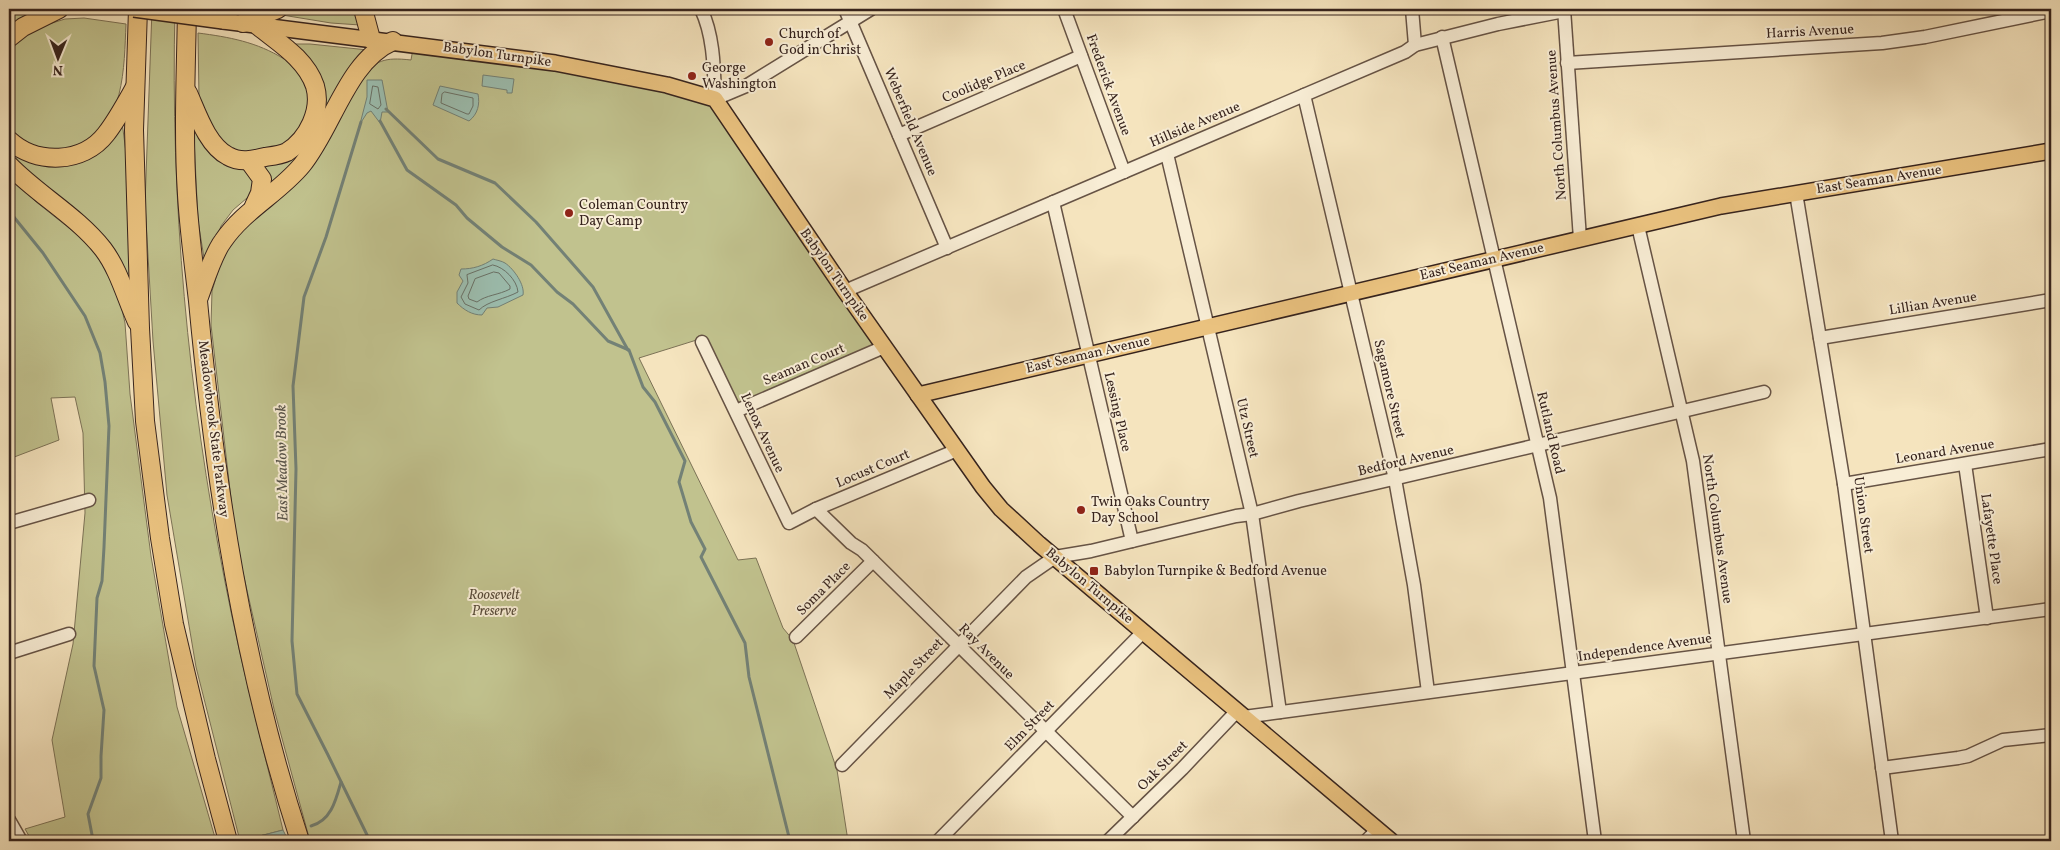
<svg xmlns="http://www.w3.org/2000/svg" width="2060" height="850" font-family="Vollkorn,serif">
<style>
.green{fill:#c1c28e;stroke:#7c7256}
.water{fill:#9cbfb1;stroke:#738176}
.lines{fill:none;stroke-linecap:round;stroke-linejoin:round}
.shore{stroke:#697167;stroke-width:1}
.stream{stroke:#738176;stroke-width:3}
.minor-casing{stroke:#665345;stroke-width:15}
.major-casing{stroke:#36231d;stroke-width:18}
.highway-casing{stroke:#36231d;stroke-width:20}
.minor{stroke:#f8edd5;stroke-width:12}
.major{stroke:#eac27f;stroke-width:15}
.highway{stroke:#eac27f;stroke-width:18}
.major-bridge-casing{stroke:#36231d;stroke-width:18;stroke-linecap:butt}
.major-bridge{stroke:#eac27f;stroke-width:15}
.poi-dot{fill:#8f2418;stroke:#f8edd5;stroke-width:2}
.labels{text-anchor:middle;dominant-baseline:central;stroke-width:4;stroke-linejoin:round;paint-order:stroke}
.street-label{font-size:14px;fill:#36231d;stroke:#f8edd5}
.poi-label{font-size:14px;fill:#36231d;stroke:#f8edd5;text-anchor:start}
.park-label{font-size:14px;font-style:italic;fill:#594b39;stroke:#f8edd5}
.water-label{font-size:15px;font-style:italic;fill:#555249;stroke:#f8edd5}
</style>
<rect width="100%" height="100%" fill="#f5e4be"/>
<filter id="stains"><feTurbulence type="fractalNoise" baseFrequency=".004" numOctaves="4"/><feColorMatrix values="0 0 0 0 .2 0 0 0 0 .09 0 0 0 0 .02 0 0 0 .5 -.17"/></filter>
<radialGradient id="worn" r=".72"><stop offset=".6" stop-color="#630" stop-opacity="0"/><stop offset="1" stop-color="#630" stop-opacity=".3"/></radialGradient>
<!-- green -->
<g class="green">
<polygon points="9,9 43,10 9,34"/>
<path d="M152,9H175C170,200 188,394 225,582C241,665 263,747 283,830L240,841L196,667L167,495L153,341L145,204Z"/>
<polygon points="286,9 356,9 360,25 331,23 276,14"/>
<path d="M84,18L126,24C124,67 125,127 79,147C47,161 35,151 9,133V47L20,36L46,20L49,24L65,19Z"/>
<path d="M198,33C229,37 257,42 284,59L288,56C308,80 311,85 310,117L279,152L251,156L231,150L208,129L199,98Z"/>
<path d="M414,43L714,98L881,346L737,408L703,338L639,358L738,560L756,558L783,628L793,640L837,770L848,841H310L274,709L236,542L211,325L212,291L224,251L358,80C376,60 384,57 411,60Z"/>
<path d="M295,44H310L368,50L309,148L267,190L259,167C296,164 303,142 321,115Z"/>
<polygon points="193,117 239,165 257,179 254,192 233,210 221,226 206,270 198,221"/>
<polygon points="122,122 127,160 130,294 120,271 9,157 9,146 52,164"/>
<polygon points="9,175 35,201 89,244 105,264 118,292 125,323 130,394 151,556 177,707 216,841 32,841 25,829 65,817 52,740 73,644 85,513 83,433 75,397 51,398 59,440 9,459"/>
</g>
<!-- water -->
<g class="water">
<polygon points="483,75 514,79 512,93 507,93 507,90 482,86"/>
<polygon points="367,80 382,80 388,112 382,112 380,123 371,111 367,113 360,124 367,97"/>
<path d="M440,86L478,94C480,104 478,114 469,121L433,105Z"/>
<path d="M493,259C496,260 502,261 505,263C514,269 525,285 523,295L498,307L487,308L482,315C472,315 464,310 457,303V292L463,281L459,275L461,269C473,269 483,266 493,259Z"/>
<polygon points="283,830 287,838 274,841 240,841"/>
</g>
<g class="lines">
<!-- shore -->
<g class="shore">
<polygon points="373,86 378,87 381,105 378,109 370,104"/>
<polygon points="445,92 473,98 473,106 469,114 467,114 441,103 442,94"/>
<path d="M493,265C504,267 517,280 518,292C505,299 488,301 479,310L465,304L461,297L468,283L467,275Z"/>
<path d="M494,272L499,273L510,286V289C499,295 486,295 477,302L469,299L468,296L475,279Z"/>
</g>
<!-- stream -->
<g class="stream">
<polyline points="386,109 438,159 495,183 536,222 593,287 628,350"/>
<polyline points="380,121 407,170 456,205 467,218 502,247 531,265 557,292 573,304 608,341 629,350 643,387 655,402 685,461 679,482 691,522 705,549 701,557 745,643 749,677 790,841"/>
<polyline points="361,122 326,237 304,297 293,386 296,469 292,641 297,694 328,755 370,841"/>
<polyline points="9,211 43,253 85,316 100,353 105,382 109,426 104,547 102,581 97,598 94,666 104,710 101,756 101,778 88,814 93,840"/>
<path d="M311,826C331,821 336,800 341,782"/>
</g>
<!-- minor casing -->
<g class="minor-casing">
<g id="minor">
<path d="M701,9C714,36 714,69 715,99L746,86L871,9"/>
<polyline points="845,9 947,248"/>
<polyline points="1064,9 1124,172"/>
<polyline points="1412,9 1415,45"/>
<polyline points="1564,9 1580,239"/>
<polyline points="1442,37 1550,498 1595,841"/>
<polyline points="1567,63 1882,43 1925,37 2051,11"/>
<polyline points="1304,95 1395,479 1414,585 1428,692"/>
<polyline points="899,135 1081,56"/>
<polyline points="1167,154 1252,514 1280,712"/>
<polyline points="1796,193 1844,484 1892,841"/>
<polyline points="1053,202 1132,541"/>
<polyline points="1638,226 1693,461 1744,841"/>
<polyline points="845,291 1405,52 1415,45 1498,24 1564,11"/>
<polyline points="1820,338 2051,300"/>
<polyline points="702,342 789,523 816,509 957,450"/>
<polyline points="736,411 884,347"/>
<polyline points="1965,464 1987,618"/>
<polyline points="1844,484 2051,449"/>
<polyline points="816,509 851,543 862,550 1133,817"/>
<polyline points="9,523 89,500"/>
<polyline points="796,637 873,561"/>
<polyline points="9,653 69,634"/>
<polyline points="1244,717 2051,609"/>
<polyline points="842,765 1026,577 1055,557 1091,551 1236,516 1252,514 1299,501 1764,392"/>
<polyline points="1882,768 1958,758 1968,756 2003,740 2051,735"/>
<polyline points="9,820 21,841"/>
<polyline points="938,841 1143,632"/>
<polyline points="1108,841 1182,769 1237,711"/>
<polyline points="1366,841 1377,830"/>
</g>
</g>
<!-- major casing -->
<g class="major-casing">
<g id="major">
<polyline points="223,21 555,63 667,85 715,99 845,291 983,487 1001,509 1039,544 1391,841"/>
<polyline points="918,395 1721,206 2051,151"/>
</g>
</g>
<!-- highway casing -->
<g class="highway-casing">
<g id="highway">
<polyline points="138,9 134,130 140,328 145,421 160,538 174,624 206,759 228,841"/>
<path d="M187,9C186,71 183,133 187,195C189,230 194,266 198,301C215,484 243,666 300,841"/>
<polyline points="363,9 371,39"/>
<polyline points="243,23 278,9"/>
<polyline points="9,38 23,27 59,9"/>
<path d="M188,93C197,113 207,145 228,156C240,163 253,160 265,157C272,156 281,155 287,152C308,139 322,110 315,86C306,59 279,43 258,26"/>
<path d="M9,140C36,165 83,164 106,134C117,120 126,103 135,87"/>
<polyline points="249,161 262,179 260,193 254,206"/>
<path d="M9,165C38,195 77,216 103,249C119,270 126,298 137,322"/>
<path d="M199,297C205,281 213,254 223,241C244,210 279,193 302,165C333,127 347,61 393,41"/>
</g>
</g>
<!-- minor -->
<use href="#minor" class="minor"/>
<!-- major -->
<use href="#major" class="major"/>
<!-- highway -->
<use href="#highway" class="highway"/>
<!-- major-bridge casing -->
<g class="major-bridge-casing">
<polyline id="major-bridge" points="134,9 223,21"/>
</g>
<!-- major-bridge -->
<use href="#major-bridge" class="major-bridge"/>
</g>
<!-- markers -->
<g class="poi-dot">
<circle cx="769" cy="42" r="5"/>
<circle cx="692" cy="76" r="5"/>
<circle cx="569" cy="213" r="5"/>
<circle cx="1081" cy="510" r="5"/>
<rect x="1089" y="566" width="10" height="10" rx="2.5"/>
</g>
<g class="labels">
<!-- street labels -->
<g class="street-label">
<text transform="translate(1810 32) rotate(-3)">Harris Avenue</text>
<text transform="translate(497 55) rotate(8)">Babylon Turnpike</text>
<text transform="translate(984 82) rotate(-23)">Coolidge Place</text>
<text transform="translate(1108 85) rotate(70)">Frederick Avenue</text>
<text transform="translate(910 122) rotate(67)">Weberfield Avenue</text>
<text transform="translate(1195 125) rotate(-23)">Hillside Avenue</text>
<text transform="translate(1557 125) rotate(-94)">North Columbus Avenue</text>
<text transform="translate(1879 180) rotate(-9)">East Seaman Avenue</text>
<text transform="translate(1482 262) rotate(-13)">East Seaman Avenue</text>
<text transform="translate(834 275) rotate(55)">Babylon Turnpike</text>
<text transform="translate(1933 304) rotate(-9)">Lillian Avenue</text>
<text transform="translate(1088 355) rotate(-13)">East Seaman Avenue</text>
<text transform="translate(804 365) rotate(-23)">Seaman Court</text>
<text transform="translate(1389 389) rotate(77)">Sagamore Street</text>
<text transform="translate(1117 412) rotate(77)">Lessing Place</text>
<text transform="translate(1247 428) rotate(77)">Utz Street</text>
<text transform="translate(213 429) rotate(83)">Meadowbrook State Parkway</text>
<text transform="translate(762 433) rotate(65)">Lenox Avenue</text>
<text transform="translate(1550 433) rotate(77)">Rutland Road</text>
<text transform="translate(1945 452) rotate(-9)">Leonard Avenue</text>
<text transform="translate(1406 461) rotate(-13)">Bedford Avenue</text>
<text transform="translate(873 469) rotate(-23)">Locust Court</text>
<text transform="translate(1863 515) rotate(82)">Union Street</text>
<text transform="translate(1717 529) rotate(82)">North Columbus Avenue</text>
<text transform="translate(1991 539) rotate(82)">Lafayette Place</text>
<text transform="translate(1089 586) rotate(40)">Babylon Turnpike</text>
<text transform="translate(824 589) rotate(-45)">Soma Place</text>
<text transform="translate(1645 648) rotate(-8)">Independence Avenue</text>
<text transform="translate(986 652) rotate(45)">Ray Avenue</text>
<text transform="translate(914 669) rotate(-46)">Maple Street</text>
<text transform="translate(1030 726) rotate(-46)">Elm Street</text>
<text transform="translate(1163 766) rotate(-45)">Oak Street</text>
</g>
<!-- poi labels -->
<g class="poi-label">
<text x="779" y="34">Church of<tspan x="779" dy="16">God in Christ</tspan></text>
<text x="702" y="68">George<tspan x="702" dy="16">Washington</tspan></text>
<text x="579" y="205">Coleman Country<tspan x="579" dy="16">Day Camp</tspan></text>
<text x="1091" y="502">Twin Oaks Country<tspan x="1091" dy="16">Day School</tspan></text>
<text x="1104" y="571">Babylon Turnpike &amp; Bedford Avenue</text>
</g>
<!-- park labels -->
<g class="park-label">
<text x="494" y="595">Roosevelt<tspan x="494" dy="16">Preserve</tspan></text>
</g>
<!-- water labels -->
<g class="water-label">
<text transform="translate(283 463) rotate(-91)">East Meadow Brook</text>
</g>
</g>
<!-- margin -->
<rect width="2060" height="850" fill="none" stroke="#f5e4be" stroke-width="30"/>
<rect x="10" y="10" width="2040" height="830" fill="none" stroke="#36231d" stroke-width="2.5"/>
<rect x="15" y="15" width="2030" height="820" fill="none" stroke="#36231d"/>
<!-- north arrow -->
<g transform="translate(58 58) rotate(181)" stroke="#f8edd5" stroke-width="4" paint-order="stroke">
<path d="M0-4L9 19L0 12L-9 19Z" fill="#36231d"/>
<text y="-8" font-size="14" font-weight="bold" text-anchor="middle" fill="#36231d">N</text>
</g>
<rect width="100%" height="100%" filter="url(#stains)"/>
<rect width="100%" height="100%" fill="url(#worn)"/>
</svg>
